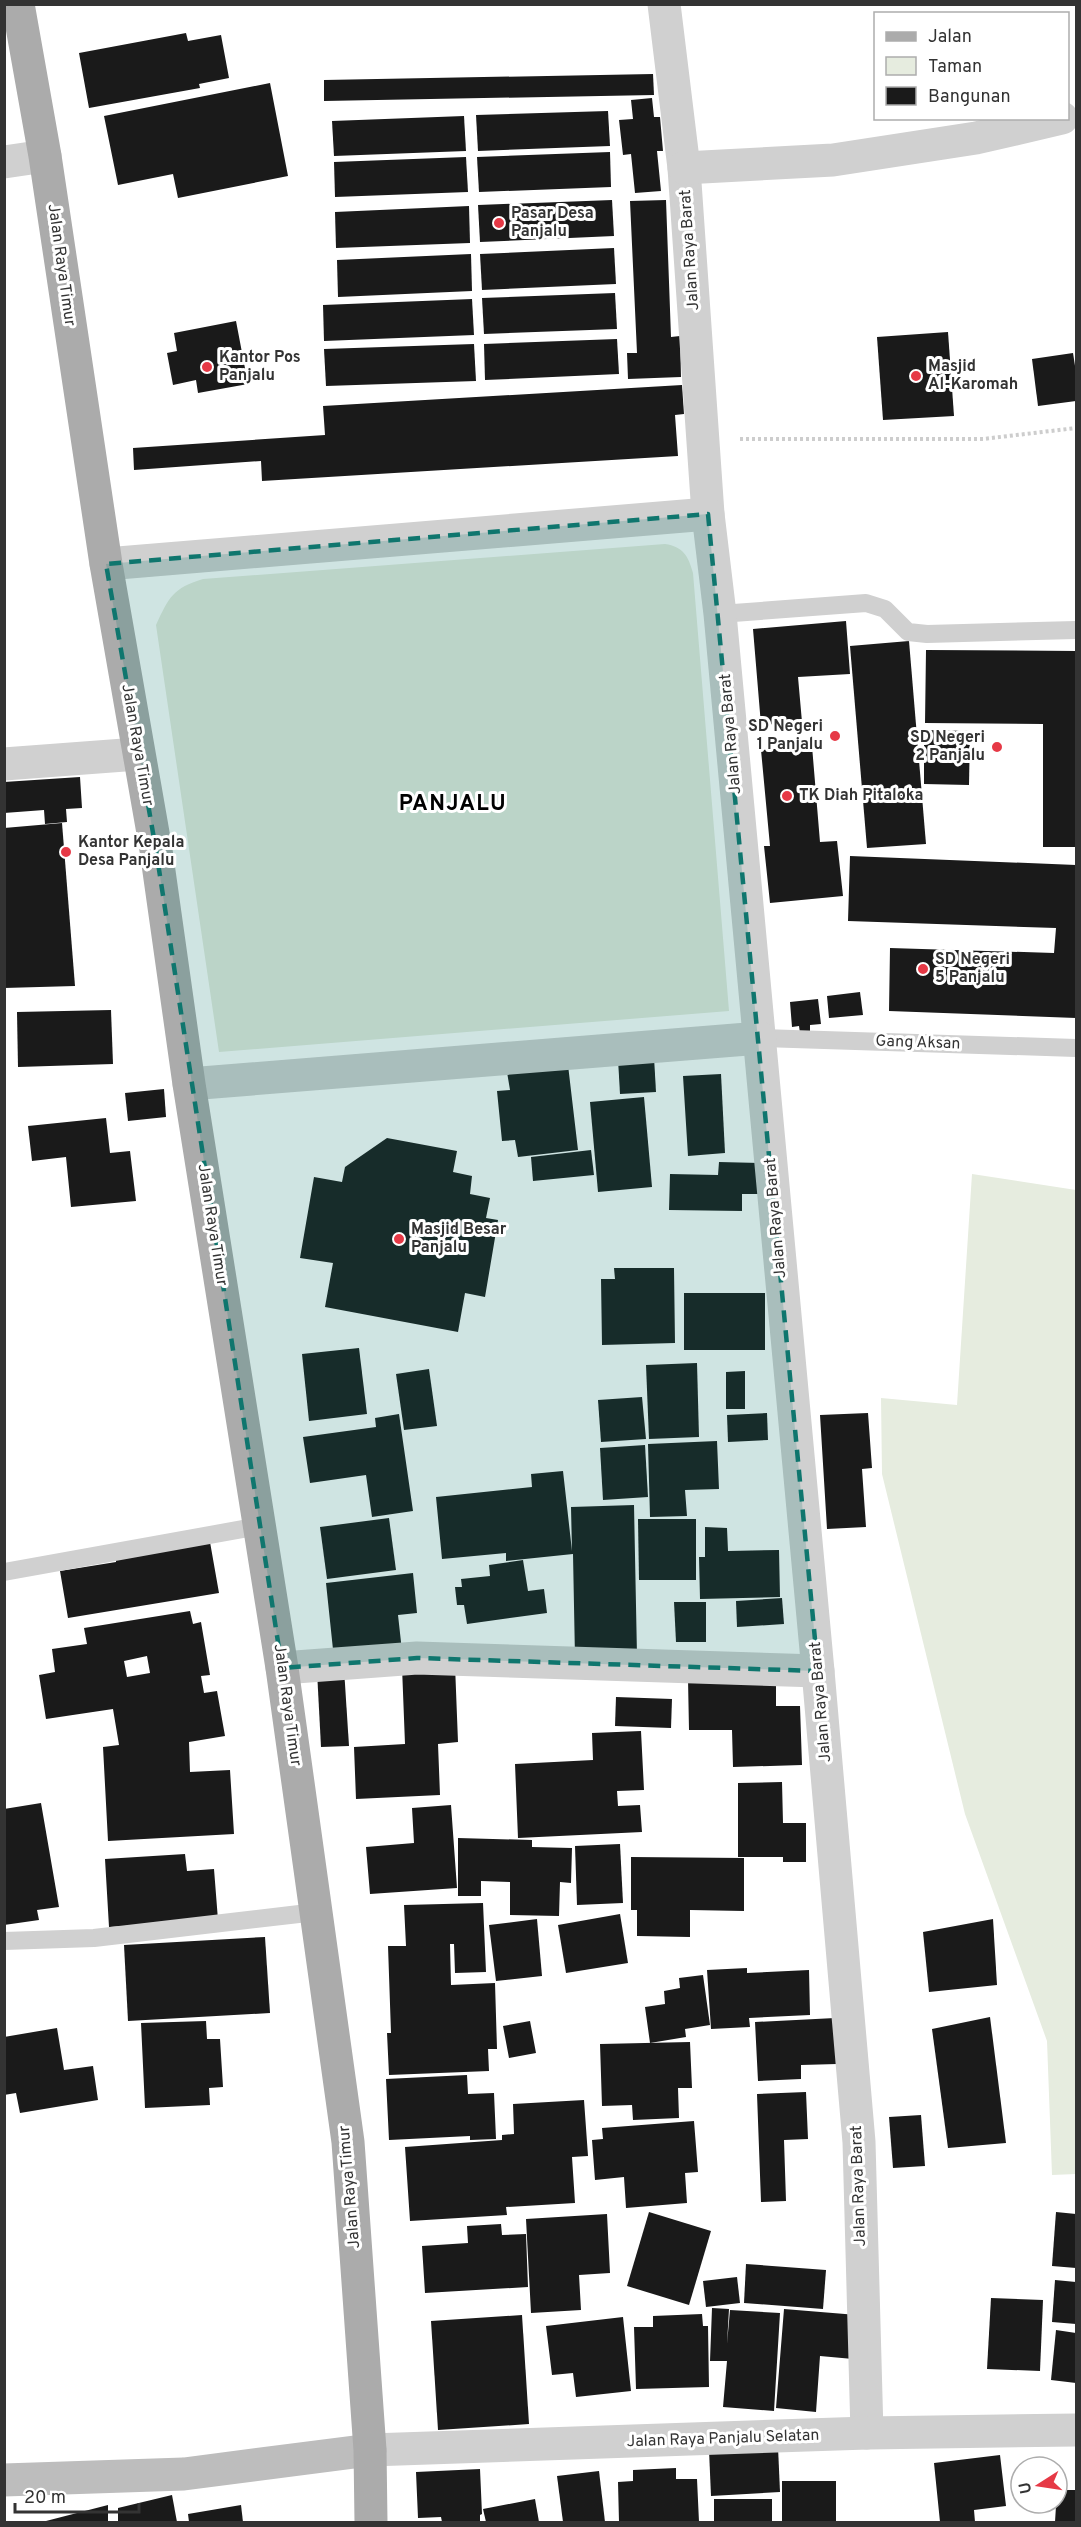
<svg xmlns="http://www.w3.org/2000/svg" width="1081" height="2527" font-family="Overpass,sans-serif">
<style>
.green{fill:#e6ecdf}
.building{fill:#1a1a1a;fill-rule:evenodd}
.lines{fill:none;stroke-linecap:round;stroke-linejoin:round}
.path{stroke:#cdcdcd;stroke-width:4;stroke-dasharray:3 3;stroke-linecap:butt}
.service{stroke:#d0d0d0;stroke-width:18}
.minor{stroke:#d0d0d0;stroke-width:33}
.tertiary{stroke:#d0d0d0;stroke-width:33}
.secondary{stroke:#bdbdbd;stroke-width:33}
.primary{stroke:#ababab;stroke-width:33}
.marked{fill:#0f766e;fill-opacity:0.2;stroke:#0f766e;stroke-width:4.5;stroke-dasharray:12 8;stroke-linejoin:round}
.poi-dot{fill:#e63946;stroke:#fff;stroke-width:2}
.labels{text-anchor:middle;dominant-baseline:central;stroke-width:6;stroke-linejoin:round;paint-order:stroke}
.poi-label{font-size:16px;font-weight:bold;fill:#333;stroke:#fff;text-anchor:start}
.street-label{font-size:16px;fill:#333;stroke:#fff}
.district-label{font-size:22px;font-weight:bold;letter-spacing:1.5px;fill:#000;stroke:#fff}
</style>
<rect width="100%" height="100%" fill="#fff"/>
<!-- green -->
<g class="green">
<path d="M665,544C683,547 688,555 693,573L729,1011L219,1052L156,625C169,597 173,588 203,579Z"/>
<polygon points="972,1174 1076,1190 1076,2174 1052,2175 1047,2041 965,1814 882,1474 881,1398 957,1405"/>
</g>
<!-- building -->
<g class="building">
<polygon points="186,33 188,41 221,35 229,78 199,84 200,88 89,108 79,53"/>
<polygon points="653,74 654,95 324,101 324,80"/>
<polygon points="270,83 288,176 178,198 173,174 118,185 104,116"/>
<polygon points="652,98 654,117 660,117 663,151 657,151 661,191 635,193 631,154 623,155 619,120 633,119 631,100"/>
<polygon points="608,111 610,146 478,151 476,115"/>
<polygon points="464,116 466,151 334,156 332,121"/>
<polygon points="610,152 611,187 479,192 477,157"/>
<polygon points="466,157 468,192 335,197 334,162"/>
<polygon points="612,200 614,236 480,242 478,205"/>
<polygon points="666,200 671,337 680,336 681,377 628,379 627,353 637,353 630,201"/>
<polygon points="469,206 470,243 336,248 335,212"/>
<polygon points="614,248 616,284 482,290 480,254"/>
<polygon points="471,254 472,291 338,297 337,260"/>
<polygon points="615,293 617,329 484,334 482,298"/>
<polygon points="472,299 474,335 324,341 323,305"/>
<polygon points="236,321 248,384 198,393 196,380 173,385 167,353 177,351 174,333"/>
<polygon points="948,332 954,416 883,420 877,337"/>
<polygon points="617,339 619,374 485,380 484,344"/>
<polygon points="474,344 476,381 326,386 324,349"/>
<polygon points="1073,353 1076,372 1076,401 1038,406 1032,359"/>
<polygon points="682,385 684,414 675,415 678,456 262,481 261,461 134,470 133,448 325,435 323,406"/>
<polygon points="846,621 850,674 798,677 802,722 761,725 753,629"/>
<polygon points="909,641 926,844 867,848 850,646"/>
<polygon points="926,650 1076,651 1076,847 1043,847 1043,724 925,723"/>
<polygon points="924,730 970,731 969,785 924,784"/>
<polygon points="812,746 820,842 837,841 843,896 770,903 764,846 770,846 761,750"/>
<polygon points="80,777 82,808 66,809 67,822 45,824 44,810 4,813 4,782"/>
<polygon points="62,823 75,986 4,988 4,828"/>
<polygon points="850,856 1076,865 1076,1018 889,1011 890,948 1054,953 1056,928 848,921"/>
<polygon points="860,992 863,1015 829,1018 827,996"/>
<polygon points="818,999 821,1024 810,1025 810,1032 800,1033 799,1026 792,1027 790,1002"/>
<polygon points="111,1010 113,1064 18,1067 17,1012"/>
<polygon points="654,1057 656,1092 620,1094 618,1059"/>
<polygon points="568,1065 578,1150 518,1157 515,1140 502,1141 497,1091 510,1090 507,1072"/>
<polygon points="721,1074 725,1153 688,1156 683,1076"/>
<polygon points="164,1089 166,1117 128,1121 125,1093"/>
<polygon points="644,1097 652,1187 598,1192 590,1102"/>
<polygon points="106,1118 110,1153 130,1151 136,1201 71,1207 66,1157 32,1161 28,1126"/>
<polygon points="387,1138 457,1151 453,1172 472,1176 470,1194 490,1198 486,1218 498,1220 485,1297 465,1293 458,1332 325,1307 333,1263 300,1258 314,1177 342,1182 345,1167"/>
<polygon points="591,1150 594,1175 533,1181 531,1157"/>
<polygon points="719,1162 760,1163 760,1194 742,1194 742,1211 669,1210 670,1174 718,1175"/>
<polygon points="614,1268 674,1268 675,1343 602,1345 601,1279 615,1279"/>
<rect x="684" y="1293" width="81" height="57"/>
<polygon points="359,1348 367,1414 309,1421 302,1354"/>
<polygon points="697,1363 699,1437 649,1439 646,1365"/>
<polygon points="429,1369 437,1426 404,1430 396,1374"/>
<polygon points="745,1371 745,1409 726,1409 726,1372"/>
<polygon points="642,1397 646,1439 601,1442 598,1400"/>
<polygon points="767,1413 768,1440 728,1442 727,1415"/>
<polygon points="868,1413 872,1468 862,1469 866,1527 827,1529 820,1415"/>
<polygon points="399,1414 413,1511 372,1517 366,1475 310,1483 303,1437 376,1427 375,1418"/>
<polygon points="717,1441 719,1489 685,1490 687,1516 650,1517 648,1444"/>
<polygon points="645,1445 648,1497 603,1500 600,1448"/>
<polygon points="563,1471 572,1551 571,1507 634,1505 637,1656 575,1658 573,1554 506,1561 506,1553 442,1559 436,1497 532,1487 531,1474"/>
<polygon points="389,1518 396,1570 327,1579 320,1527"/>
<polygon points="638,1519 696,1519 696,1580 639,1580"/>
<polygon points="705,1527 727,1528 728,1551 779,1550 780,1597 700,1599 699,1557 705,1557"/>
<polygon points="210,1542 219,1593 68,1618 60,1571 116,1562 116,1558"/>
<polygon points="523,1560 528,1591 544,1589 547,1613 467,1624 464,1605 457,1605 455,1587 462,1587 461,1579 490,1576 489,1565"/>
<polygon points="413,1573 417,1613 398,1615 402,1651 334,1659 326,1583"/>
<polygon points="782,1598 784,1624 737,1627 736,1601"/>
<polygon points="674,1602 706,1602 706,1642 676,1642"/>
<path d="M190,1611L193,1624L201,1622L210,1675L201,1676L204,1693L217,1691L225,1736L189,1742L190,1772L230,1770L234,1834L108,1841L103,1747L119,1745L113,1709L46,1719L39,1675L55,1672L52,1649L87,1644L84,1628ZM147,1656L150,1673L127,1677L124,1661Z"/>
<polygon points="455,1665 458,1742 438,1744 440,1795 356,1799 354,1747 405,1744 402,1667"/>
<polygon points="344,1669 349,1746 321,1747 317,1671"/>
<polygon points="776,1677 776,1706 800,1706 802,1765 733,1767 732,1730 689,1730 688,1679"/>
<polygon points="616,1697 672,1699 671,1728 615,1726"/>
<polygon points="641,1731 644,1790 617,1791 618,1806 640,1805 642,1832 518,1838 515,1764 593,1760 592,1733"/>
<polygon points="782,1782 783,1823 806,1823 806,1862 783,1862 783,1857 738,1857 738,1783"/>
<polygon points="41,1803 59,1907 37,1910 39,1920 4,1925 4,1809"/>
<polygon points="451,1805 457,1888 370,1894 366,1847 414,1843 412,1808"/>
<polygon points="458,1838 532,1840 532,1847 572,1848 571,1883 560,1882 559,1916 510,1915 510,1882 481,1881 481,1896 458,1896"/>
<polygon points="620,1844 623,1903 577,1905 575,1846"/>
<polygon points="185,1854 187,1871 214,1869 218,1920 109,1927 105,1859"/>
<polygon points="631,1857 744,1858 744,1911 690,1910 690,1937 637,1936 637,1910 631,1910"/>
<polygon points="483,1903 486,1972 455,1973 454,1944 450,1944 451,1985 495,1983 497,2049 488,2049 489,2071 389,2075 387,2033 391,2033 388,1946 406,1946 404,1905"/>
<polygon points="620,1914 628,1963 566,1973 558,1925"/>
<polygon points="537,1919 542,1976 496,1981 489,1925"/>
<polygon points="993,1919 997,1985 929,1992 923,1932"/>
<polygon points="265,1937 270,2013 128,2021 124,1945"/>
<polygon points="747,1968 747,1973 809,1970 810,2015 749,2018 750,2027 711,2029 707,1970"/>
<polygon points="703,1975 710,2025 685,2029 686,2037 650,2043 645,2007 665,2004 664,1991 680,1988 679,1978"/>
<polygon points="990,2017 1006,2143 948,2148 932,2029"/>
<polygon points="835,2018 837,2064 801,2065 801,2079 758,2081 755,2022"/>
<polygon points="206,2021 207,2039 220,2039 223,2087 209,2088 210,2105 145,2108 141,2023"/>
<polygon points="530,2021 536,2053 509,2058 503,2026"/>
<polygon points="57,2028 64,2070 93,2066 98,2100 20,2113 16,2093 4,2095 4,2037"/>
<polygon points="690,2042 692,2088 678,2088 679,2118 633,2120 632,2105 602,2106 600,2044"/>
<polygon points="467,2075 468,2094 494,2093 496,2139 470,2140 470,2136 389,2140 386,2079"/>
<polygon points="806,2092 808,2139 784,2140 786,2201 761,2202 757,2094"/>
<polygon points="584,2100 588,2156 572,2157 575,2203 506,2207 507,2215 410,2221 405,2147 502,2140 502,2135 514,2134 513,2104"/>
<polygon points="921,2115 925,2166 893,2168 889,2117"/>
<polygon points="694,2121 698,2172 685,2173 687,2203 626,2208 624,2177 595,2180 592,2140 603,2139 602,2128"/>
<polygon points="649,2212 711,2231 689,2305 627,2286"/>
<polygon points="1056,2212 1076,2214 1076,2268 1052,2266"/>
<polygon points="607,2214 610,2273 579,2275 581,2310 531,2313 526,2219"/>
<polygon points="501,2224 502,2235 526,2234 528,2287 425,2293 422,2246 468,2243 467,2226"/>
<polygon points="746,2264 826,2270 823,2309 744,2303"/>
<polygon points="737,2277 740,2303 706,2307 703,2281"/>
<polygon points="1055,2280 1076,2282 1076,2324 1052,2322"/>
<polygon points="991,2298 1043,2300 1040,2371 987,2369"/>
<polygon points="712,2308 729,2309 727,2344 730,2310 780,2313 774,2411 723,2407 727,2361 710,2361"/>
<polygon points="784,2309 857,2315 853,2359 820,2356 816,2412 776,2408"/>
<polygon points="702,2314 703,2326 708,2326 709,2387 636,2389 634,2327 653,2327 653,2316"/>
<polygon points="522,2315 529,2424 438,2430 431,2321"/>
<polygon points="623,2317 631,2391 576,2397 573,2373 552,2375 546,2326"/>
<polygon points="1056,2330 1076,2333 1076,2383 1051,2380"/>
<polygon points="778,2447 780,2492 711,2496 709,2450"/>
<polygon points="1000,2455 1006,2506 974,2510 975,2522 940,2522 934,2463"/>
<polygon points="676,2468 676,2479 697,2479 699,2522 619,2522 618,2482 633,2481 633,2470"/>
<polygon points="480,2469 482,2514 480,2515 480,2522 442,2522 441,2517 418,2518 416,2472"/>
<polygon points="599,2471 605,2522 563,2522 557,2476"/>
<rect x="782" y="2481" width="54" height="41"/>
<polygon points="1057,2490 1076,2490 1076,2522 1055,2522"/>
<polygon points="172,2495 177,2522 118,2522 118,2508"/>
<polygon points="535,2499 539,2522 486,2522 483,2509"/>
<rect x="714" y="2499" width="58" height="23"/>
<polygon points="108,2505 108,2522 46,2522 46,2521"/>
<polygon points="241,2505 243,2522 189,2522 188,2514"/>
</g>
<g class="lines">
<!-- path -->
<polyline class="path" points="740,439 983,439 1076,428"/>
<!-- service -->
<g class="service">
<polyline points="720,614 866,603 885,609 908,632 927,634 1076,630"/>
<polyline points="760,1038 1076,1048"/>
<polyline points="4,1572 260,1526"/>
<polyline points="4,1941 94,1938 316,1912"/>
</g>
<!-- minor -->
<g class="minor">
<polyline points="664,4 684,168 708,514 720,614 818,1671 859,2142 867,2433"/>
<polyline points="4,162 45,156"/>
<polyline points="684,168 833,160 976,138 1062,118"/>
<polyline points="106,564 708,514"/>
<polyline points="4,764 138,754"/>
<polyline points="189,1084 760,1038"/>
<polyline points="282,1668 417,1658 818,1671"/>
</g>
<!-- tertiary -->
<polyline class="tertiary" points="370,2450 867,2433 1076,2430"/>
<!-- secondary -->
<polyline class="secondary" points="4,2480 184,2474 370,2450"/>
<!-- primary -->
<polyline class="primary" points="18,4 45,156 106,564 156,850 189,1084 282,1668 348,2142 370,2450 371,2522"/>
</g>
<!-- marked area -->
<path class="marked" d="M708,514L818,1671L417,1658L282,1668L156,850L106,564Z"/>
<!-- markers -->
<g class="poi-dot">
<circle cx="499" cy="223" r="6"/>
<circle cx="207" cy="367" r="6"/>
<circle cx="916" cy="376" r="6"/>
<circle cx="835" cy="736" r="6"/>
<circle cx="997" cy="747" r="6"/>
<circle cx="787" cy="796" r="6"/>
<circle cx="66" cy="852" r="6"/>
<circle cx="923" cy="969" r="6"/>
<circle cx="399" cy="1239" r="6"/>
</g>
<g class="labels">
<!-- poi labels -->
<g class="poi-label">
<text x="511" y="214">Pasar Desa<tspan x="511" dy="18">Panjalu</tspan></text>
<text x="219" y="358">Kantor Pos<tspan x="219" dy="18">Panjalu</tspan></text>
<text x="928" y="367">Masjid<tspan x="928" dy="18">Al-Karomah</tspan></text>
<text x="823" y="727" text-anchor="end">SD Negeri<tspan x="823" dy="18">1 Panjalu</tspan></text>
<text x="985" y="738" text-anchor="end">SD Negeri<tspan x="985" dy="18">2 Panjalu</tspan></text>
<text x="799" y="796">TK Diah Pitaloka</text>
<text x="78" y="843">Kantor Kepala<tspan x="78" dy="18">Desa Panjalu</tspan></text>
<text x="935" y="960">SD Negeri<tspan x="935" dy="18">5 Panjalu</tspan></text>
<text x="411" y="1230">Masjid Besar<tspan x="411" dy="18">Panjalu</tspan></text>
</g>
<!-- street labels -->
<g class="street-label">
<text transform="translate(690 250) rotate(-94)">Jalan Raya Barat</text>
<text transform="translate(61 265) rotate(82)">Jalan Raya Timur</text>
<text transform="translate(731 734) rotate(-95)">Jalan Raya Barat</text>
<text transform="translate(137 745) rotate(80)">Jalan Raya Timur</text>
<text transform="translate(918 1043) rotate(2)">Gang Aksan</text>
<text transform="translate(776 1218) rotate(-95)">Jalan Raya Barat</text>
<text transform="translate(212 1225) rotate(81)">Jalan Raya Timur</text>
<text transform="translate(821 1702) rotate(-95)">Jalan Raya Barat</text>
<text transform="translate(287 1705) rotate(82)">Jalan Raya Timur</text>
<text transform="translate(859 2186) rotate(-92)">Jalan Raya Barat</text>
<text transform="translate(350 2187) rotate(-95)">Jalan Raya Timur</text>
<text transform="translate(723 2439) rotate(-2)">Jalan Raya Panjalu Selatan</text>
</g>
<!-- district labels -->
<g class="district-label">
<text x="453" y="804">PANJALU</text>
</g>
</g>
<!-- border -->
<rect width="1081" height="2527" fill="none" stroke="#333333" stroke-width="12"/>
<!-- legend -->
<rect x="874" y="12" width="195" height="108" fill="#ffffff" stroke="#adadad" stroke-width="1.5"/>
<rect x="886" y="32" width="30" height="9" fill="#ababab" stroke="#adadad" stroke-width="1.5"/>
<text x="928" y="42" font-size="18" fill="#333333">Jalan</text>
<rect x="886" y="57" width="30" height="18" fill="#e6ecdf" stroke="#adadad" stroke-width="1.5"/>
<text x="928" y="72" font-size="18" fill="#333333">Taman</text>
<rect x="886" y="87" width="30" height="18" fill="#1a1a1a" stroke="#adadad" stroke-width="1.5"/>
<text x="928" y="102" font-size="18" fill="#333333">Bangunan</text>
<!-- north arrow -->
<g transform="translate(1039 2485) rotate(258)"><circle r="28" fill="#ffffff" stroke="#adadad" stroke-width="1.5"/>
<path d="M0-4.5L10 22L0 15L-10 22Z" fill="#e63946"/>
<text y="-9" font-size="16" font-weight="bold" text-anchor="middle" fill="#333333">U</text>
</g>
<!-- scale -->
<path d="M15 2503v9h124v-9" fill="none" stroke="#333333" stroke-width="3"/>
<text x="24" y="2503" font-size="18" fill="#333333" stroke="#ffffff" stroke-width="4.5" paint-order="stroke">20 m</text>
</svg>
